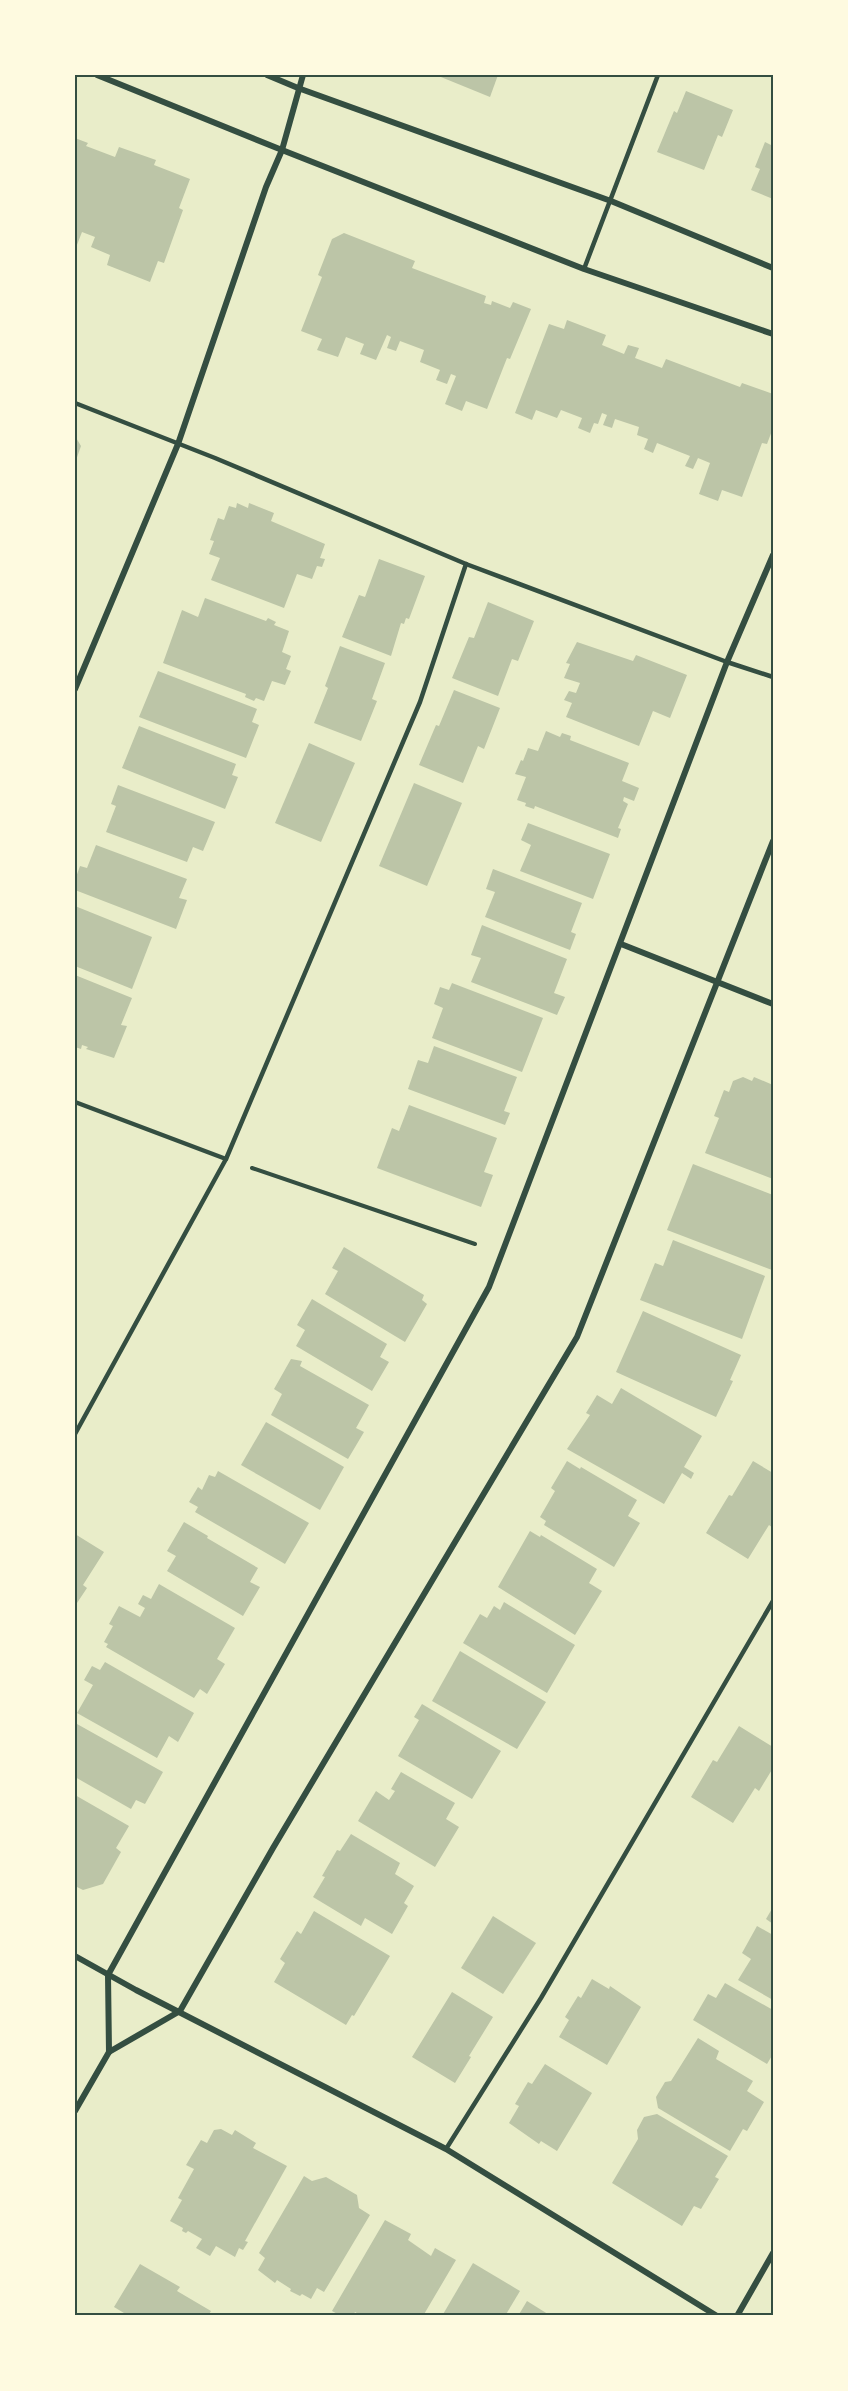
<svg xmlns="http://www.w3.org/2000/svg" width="848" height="2391" font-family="Karla,sans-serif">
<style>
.building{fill:#bcc5a7}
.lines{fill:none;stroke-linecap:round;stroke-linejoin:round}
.path{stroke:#344e41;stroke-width:4}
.service{stroke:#344e41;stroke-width:4.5}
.minor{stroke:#344e41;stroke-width:6}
.neatline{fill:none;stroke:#344e41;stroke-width:2}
</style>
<rect width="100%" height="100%" fill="#e9edc9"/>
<!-- building -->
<g class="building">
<polygon points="436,75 498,75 490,97"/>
<polygon points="686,91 733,110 722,137 718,135 704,170 657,152 674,111 677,113"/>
<polygon points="75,138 88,143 86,146 115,157 119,147 156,160 154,165 190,179 179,208 183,210 164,263 158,261 150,282 107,265 110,255 91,247 95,237 82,232 75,250"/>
<polygon points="765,142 773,146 773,199 751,190 760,169 755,167"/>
<polygon points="344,233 415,261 412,268 486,296 484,303 491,305 492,301 510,308 513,302 531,309 510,359 507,358 487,409 466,401 462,411 445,404 456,376 451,374 447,384 436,380 440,370 420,362 424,350 400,341 396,351 387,348 391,337 387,335 376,360 360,354 364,344 346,337 338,357 317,350 322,339 301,331 322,277 318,275 332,239"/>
<polygon points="567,320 606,335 602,345 624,354 628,345 639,348 635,358 662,368 666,359 740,387 742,383 773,394 773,428 767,444 762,443 742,497 722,490 718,501 699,494 710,463 698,458 693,469 685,466 690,456 657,443 653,453 644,449 648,439 637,435 639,427 615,419 612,428 603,425 607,415 602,413 598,424 594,423 590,433 578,428 582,418 561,410 557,418 536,410 532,420 515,413 549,324 564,329"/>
<polygon points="75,436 81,446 75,463"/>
<polygon points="237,503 248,508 249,503 274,513 271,521 325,544 320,558 325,559 322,567 317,566 312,579 297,574 284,608 211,580 220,558 209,554 214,541 210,540 218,518 224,520 229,506 236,508"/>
<polygon points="379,559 425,576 409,619 406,618 404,624 401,623 391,656 342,637 359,595 365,597"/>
<polygon points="205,598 266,621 268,618 276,622 274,625 289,631 282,652 291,656 286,669 291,671 285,685 272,681 264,701 256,698 254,701 245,697 246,694 163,663 182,610 198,617"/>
<polygon points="488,602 534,621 518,661 512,659 498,696 452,678 469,637 474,638"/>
<polygon points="577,642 633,661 636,655 687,675 670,718 653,711 639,746 566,717 572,703 564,700 569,691 576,693 580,683 564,678 570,664 566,663"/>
<polygon points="340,646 385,663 372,699 377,701 361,741 314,723 328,688 325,686"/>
<polygon points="158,671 257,709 252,722 259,725 246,758 139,717"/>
<polygon points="454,690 500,708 484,749 478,746 463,783 419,765 436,725 439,726"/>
<polygon points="139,726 236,764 232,775 238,777 225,809 122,768"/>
<polygon points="546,731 560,737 562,733 571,736 570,740 629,763 622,781 639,788 634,801 624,797 623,801 628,804 618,828 621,829 618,838 535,806 534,809 525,806 526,803 517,800 526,777 515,774 521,760 523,761 528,748 538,751"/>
<polygon points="309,743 355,763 321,842 275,823"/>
<polygon points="414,783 462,803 427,886 379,866"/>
<polygon points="118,785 215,822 203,851 193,847 187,862 106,832 116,806 111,804"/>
<polygon points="528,823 610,854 593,899 520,871 531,845 521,840"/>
<polygon points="96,845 187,879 179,898 187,900 176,929 75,890 75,880 80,866 87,868"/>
<polygon points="493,869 582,903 571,932 576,934 570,950 485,917 495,892 486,889"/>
<polygon points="75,906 152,937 132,989 75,966"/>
<polygon points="482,925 567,959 554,993 565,997 557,1015 471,982 481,958 471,955"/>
<polygon points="75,975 132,998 121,1025 127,1026 114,1058 86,1049 88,1047 82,1045 81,1049 75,1047"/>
<polygon points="452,983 543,1018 522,1072 432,1038 443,1008 434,1004 440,987 449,990"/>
<polygon points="434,1046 517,1077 504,1111 510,1113 505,1125 408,1089 418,1060 428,1063"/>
<polygon points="743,1077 752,1081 754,1077 773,1085 773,1179 705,1153 719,1118 714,1116 724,1090 729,1092 733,1081"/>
<polygon points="409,1105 497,1138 484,1172 493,1175 481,1207 377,1168 392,1128 399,1131"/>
<polygon points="693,1164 773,1195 772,1270 667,1230"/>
<polygon points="673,1240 765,1276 742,1339 640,1300 655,1263 663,1266"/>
<polygon points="344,1247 424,1295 422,1300 427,1304 405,1342 325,1294 338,1271 332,1268"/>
<polygon points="312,1299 387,1344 380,1357 389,1362 372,1391 296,1346 305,1330 297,1325"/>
<polygon points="643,1311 741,1355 730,1380 733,1381 716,1417 616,1372"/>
<polygon points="291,1359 302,1361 300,1366 369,1405 356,1428 364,1432 348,1459 271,1415 282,1394 274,1389"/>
<polygon points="621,1388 702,1436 684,1467 694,1473 691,1479 682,1473 664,1504 567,1449 590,1415 586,1413 597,1395 612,1404"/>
<polygon points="266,1422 344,1467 320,1510 241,1465"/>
<polygon points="567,1461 580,1469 581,1467 637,1500 628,1516 640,1523 614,1567 544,1525 546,1521 540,1517 555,1491 551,1488"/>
<polygon points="753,1461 773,1473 773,1528 769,1525 748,1559 706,1533 729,1495 732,1496"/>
<polygon points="218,1471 309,1523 285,1564 195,1512 198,1507 189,1502 198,1487 202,1490 209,1475 215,1477"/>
<polygon points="184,1522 208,1536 207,1538 258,1568 250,1582 260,1587 243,1616 167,1571 176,1556 167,1551"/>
<polygon points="530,1531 540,1537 541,1535 597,1569 589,1583 602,1591 575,1635 498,1587"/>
<polygon points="75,1534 104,1552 83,1585 87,1588 75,1606"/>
<polygon points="159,1584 235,1628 217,1659 225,1664 207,1694 200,1689 194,1698 106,1647 108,1644 104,1642 113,1626 109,1624 119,1606 140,1617 145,1608 138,1604 143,1595 151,1599"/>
<polygon points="504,1602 575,1645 547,1693 463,1643 480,1614 487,1618 494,1606 500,1610"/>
<polygon points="460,1651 546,1702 517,1749 432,1701"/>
<polygon points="105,1662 194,1713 178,1742 169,1736 157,1758 77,1713 93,1685 84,1680 92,1666 100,1670"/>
<polygon points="422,1704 501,1751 472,1799 398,1756 419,1720 414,1717"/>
<polygon points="77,1724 163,1772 145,1804 136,1800 131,1809 75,1777 75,1727"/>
<polygon points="739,1726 773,1747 773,1768 759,1791 755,1788 733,1823 691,1797 713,1760 717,1762"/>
<polygon points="401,1772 455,1803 446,1819 459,1827 435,1867 358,1821 376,1791 389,1800 395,1791 391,1789"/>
<polygon points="75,1795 129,1826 116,1848 121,1852 103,1884 83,1890 75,1886"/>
<polygon points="351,1834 400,1863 395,1874 414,1886 404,1903 408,1906 392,1934 365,1918 361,1926 313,1897 325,1877 322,1876 337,1850 340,1851"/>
<polygon points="773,1907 773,1924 766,1919"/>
<polygon points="314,1911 390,1956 354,2016 352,2015 346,2025 274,1982 285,1963 280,1959 297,1931 301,1934"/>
<polygon points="493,1916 536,1943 503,1994 461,1968"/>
<polygon points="757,1926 773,1935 773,2000 738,1980 751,1959 742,1953"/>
<polygon points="592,1979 609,1989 610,1986 641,2007 607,2065 559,2037 569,2020 565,2017 578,1996 581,1998"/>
<polygon points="725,1983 773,2010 773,2054 767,2064 693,2020 708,1994 716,1998"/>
<polygon points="452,1992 493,2017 469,2056 471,2057 455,2083 412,2057"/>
<polygon points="698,2038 719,2051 716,2059 753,2081 747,2091 764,2102 747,2131 743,2129 730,2151 658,2108 656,2097 665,2082 671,2081"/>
<polygon points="545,2064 592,2093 557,2151 541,2141 539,2144 509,2123 519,2106 515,2104 528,2082 532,2084"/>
<polygon points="657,2114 728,2156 715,2177 719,2179 701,2209 694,2206 682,2226 612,2183 638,2139 637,2130 644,2117"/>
<polygon points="221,2129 232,2135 235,2130 256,2143 253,2148 287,2166 245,2241 248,2242 243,2250 239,2248 235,2257 216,2246 210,2256 196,2248 202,2239 188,2231 186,2233 182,2231 183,2228 170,2221 182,2200 178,2198 194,2169 186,2165 201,2140 207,2143 214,2130"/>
<polygon points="304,2176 312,2181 326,2177 357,2195 359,2208 370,2215 324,2292 317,2288 311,2299 302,2294 300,2296 290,2291 291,2289 277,2280 275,2283 258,2270 265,2258 259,2253"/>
<polygon points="385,2220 411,2234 408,2240 431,2256 435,2248 456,2260 423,2316 362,2316 355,2312 353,2316 341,2316 332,2311"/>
<polygon points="473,2263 520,2291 505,2316 442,2316"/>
<polygon points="140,2264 180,2287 177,2291 211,2311 208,2316 129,2316 114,2307"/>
<polygon points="527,2301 551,2316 518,2316"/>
</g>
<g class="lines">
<!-- path -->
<polyline class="path" points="252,1168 475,1244"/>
<!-- service -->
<g class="service">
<polyline points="584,269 658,75"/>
<polyline points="75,403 215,458 466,564 727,662 773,677"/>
<polyline points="75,1102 226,1159"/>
<polyline points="75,1434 226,1159 420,702 466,564"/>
<polyline points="446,2149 541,1998 773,1601"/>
</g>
<!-- minor -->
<g class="minor">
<polyline points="97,75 282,150 584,269 773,334"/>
<polyline points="267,75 298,88 611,201 773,268"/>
<polyline points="75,689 178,444 266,187 282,150 303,75"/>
<polyline points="621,944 773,1004"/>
<polyline points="75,1956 136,1990 446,2149 717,2316"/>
<polyline points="109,2052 108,1975 489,1287 727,662 773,555"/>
<polyline points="75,2111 109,2052 180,2011 273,1848 577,1337 773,841"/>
<polyline points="737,2316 773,2253"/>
</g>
</g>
<!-- border -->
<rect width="848" height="2391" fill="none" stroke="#fefae0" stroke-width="153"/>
<rect x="76" y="76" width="696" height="2238" class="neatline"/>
</svg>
